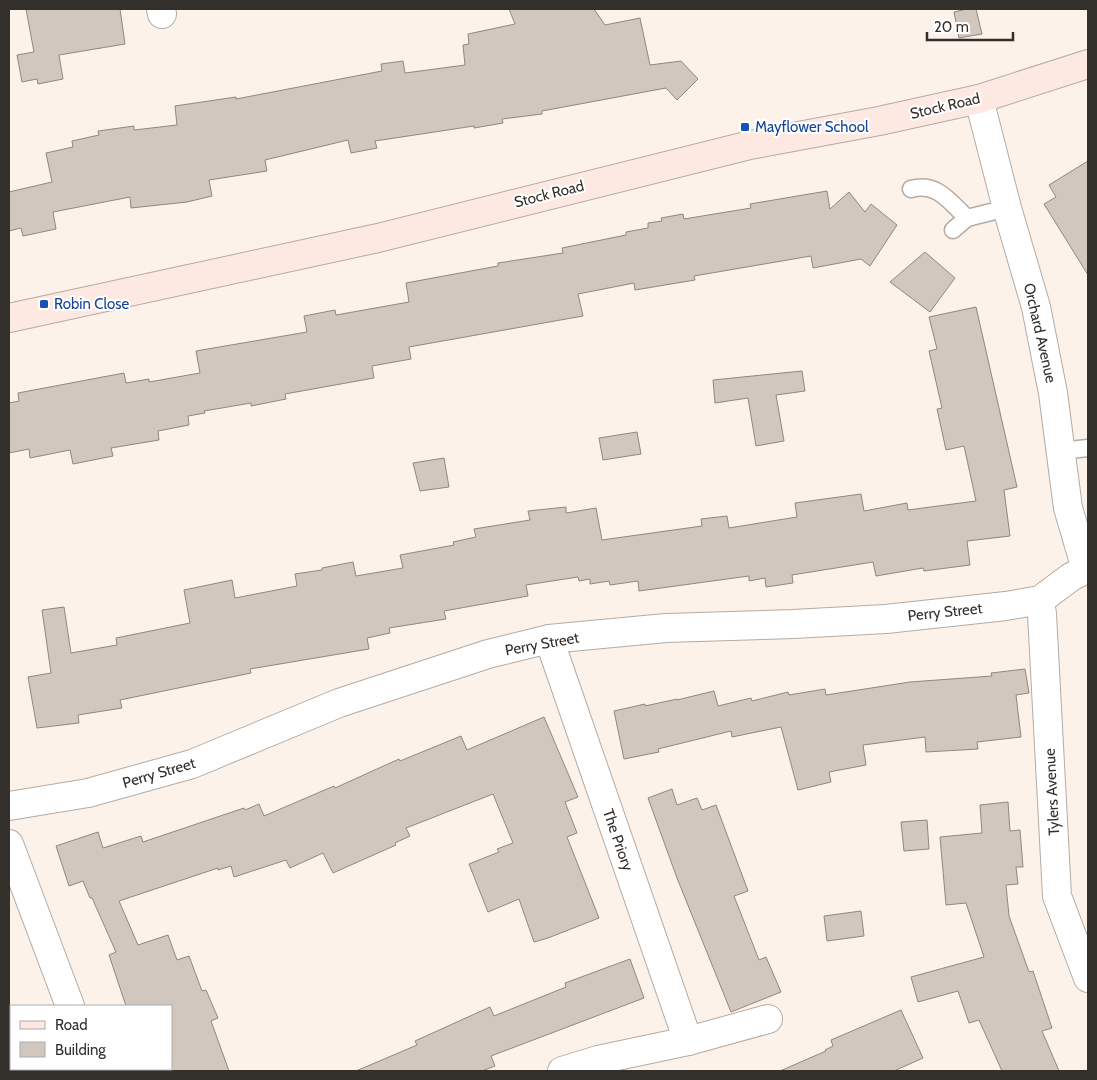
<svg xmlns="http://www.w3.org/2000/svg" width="1097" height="1080" font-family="Cabin,sans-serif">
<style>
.building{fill:#d1c7be;stroke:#91877f}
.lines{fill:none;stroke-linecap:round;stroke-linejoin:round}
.lane-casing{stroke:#b5aba3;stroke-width:19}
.street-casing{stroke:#b5aba3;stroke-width:30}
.secondary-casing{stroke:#b5aba3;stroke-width:30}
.lane{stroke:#fff;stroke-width:16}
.street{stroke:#fff;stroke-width:28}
.secondary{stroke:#fee8e2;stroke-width:28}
.transit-dot{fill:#1a4fb4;stroke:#fff;stroke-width:2}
.labels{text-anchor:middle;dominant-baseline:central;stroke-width:4;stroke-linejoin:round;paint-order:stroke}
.street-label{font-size:15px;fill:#332f2b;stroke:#fff}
.transit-label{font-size:15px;fill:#164399;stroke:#fff;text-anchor:start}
</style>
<rect width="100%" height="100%" fill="#fdf2e9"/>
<!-- building -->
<g class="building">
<polygon points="26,9 120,9 125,44 59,55 63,79 38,84 37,79 22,82 17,55 34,52"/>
<polygon points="509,9 594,9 605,25 640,18 650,65 681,61 698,79 677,100 666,88 542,111 542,114 502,119 503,123 474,128 474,126 375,141 377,148 351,153 348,140 265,160 267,171 209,180 212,196 187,202 131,208 130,197 53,212 56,229 23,236 21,228 9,231 9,192 52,182 46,153 73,147 72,141 99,135 98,131 134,126 134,130 177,125 175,106 236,97 236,99 382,71 381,64 403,61 405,73 465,65 463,45 469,44 468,34 515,24"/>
<polygon points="967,9 976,9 982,34 959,38 954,12"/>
<polygon points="1088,161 1088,275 1044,204 1056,197 1049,185"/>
<polygon points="827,191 830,209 849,192 865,212 871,204 897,225 870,266 861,259 813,268 811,256 694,276 695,280 635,290 634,283 578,294 583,316 409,347 411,359 372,366 374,378 285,394 286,399 251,406 251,403 204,411 205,413 188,416 189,425 158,431 159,440 111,448 113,456 73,464 70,450 30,458 29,449 9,453 9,403 19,401 18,393 124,373 126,383 149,379 149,382 200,373 196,351 307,332 304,316 335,310 336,315 409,302 406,283 498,266 498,263 563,253 562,248 626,235 626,232 648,228 648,223 662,221 661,218 683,214 684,219 751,208 750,204"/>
<polygon points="925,252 955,278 930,312 890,282"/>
<polygon points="976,307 1017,487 1004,490 1010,536 967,541 970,565 924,571 923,568 876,576 873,562 792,575 793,583 766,587 765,578 749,581 749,576 639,591 638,581 610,585 609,581 590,584 590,579 579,581 578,577 526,585 528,596 444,611 446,619 389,628 390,633 367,638 369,649 250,669 251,673 120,700 122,708 78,715 79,723 37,728 28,677 51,673 42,610 64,607 71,653 117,645 116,638 190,623 184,590 232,580 235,598 297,586 295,574 322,570 322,568 353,562 356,576 403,568 400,555 454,545 453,542 476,537 474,529 530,520 528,511 566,507 566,513 596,508 602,540 702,526 701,519 727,516 729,528 797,517 795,503 861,494 864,511 907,503 908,510 976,501 964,446 946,450 937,409 942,408 929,351 937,349 929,317"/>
<polygon points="802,371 805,391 776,395 784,441 756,446 748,398 715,403 713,380"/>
<polygon points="637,432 641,454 603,460 599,438"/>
<polygon points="444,458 449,487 420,491 413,463"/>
<polygon points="1025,669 1029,693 1016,695 1021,737 977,742 978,749 926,752 925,737 863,745 866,765 829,772 831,782 798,790 781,727 732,737 731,731 658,749 659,752 624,759 614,711 645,704 645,706 677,699 677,700 714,691 718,706 751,698 752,701 788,692 789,695 825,689 826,695 910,682 992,676 991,673"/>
<polygon points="544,717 578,797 565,802 577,833 567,837 599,918 548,938 534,942 519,899 488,912 469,864 499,852 497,849 513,843 493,794 406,828 410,836 395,843 396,845 333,873 323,853 290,868 286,860 234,877 231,866 218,870 218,868 119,901 138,945 168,935 177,960 189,956 202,991 206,990 218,1018 211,1021 229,1071 171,1071 171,1006 126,1006 109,955 116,952 92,898 90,898 83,881 69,886 56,846 98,832 103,848 141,836 143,842 244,808 245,810 259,804 264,816 334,786 335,788 399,759 400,761 461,736 467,750"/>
<polygon points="672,789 677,805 697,798 702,810 716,805 748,891 734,896 759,960 766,957 781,992 731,1012 677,878 648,798"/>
<polygon points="1008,802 1010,831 1020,830 1023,867 1016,867 1018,884 1006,885 1009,916 1029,972 1033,971 1052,1028 1042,1031 1059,1071 1002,1071 979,1020 969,1023 958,991 918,1002 911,977 984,957 966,903 946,905 940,837 982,833 980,805"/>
<polygon points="927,820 929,849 904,851 901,822"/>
<polygon points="861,911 864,936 827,941 824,916"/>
<polygon points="630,959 644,998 491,1056 495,1066 482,1071 356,1071 417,1045 415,1041 490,1007 494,1016 566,987 565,983"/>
<polygon points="901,1010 923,1058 894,1071 780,1071 826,1051 825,1050 833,1046 831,1040"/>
</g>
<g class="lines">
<!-- lane casing -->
<g class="lane-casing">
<g id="lane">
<path d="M911,189C937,182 949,201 967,218L1007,208"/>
<polyline points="953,230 967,218"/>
<polyline points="1060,451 1088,448"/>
</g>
</g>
<!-- street casing -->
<g class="street-casing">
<g id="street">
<polyline points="161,9 162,14"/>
<polyline points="979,99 1007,208 1036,307 1053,393 1068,508 1086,569"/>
<polyline points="1040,600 1042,614 1057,896 1088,978"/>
<polyline points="549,639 688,1041 598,1060 562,1071"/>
<polyline points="9,806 88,793 192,764 339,703 488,654 549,639 666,628 793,624 886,619 1006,606 1040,600 1071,577 1086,569"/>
<polyline points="9,844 70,1006"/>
<polyline points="688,1041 768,1019"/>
<polyline points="94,1069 95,1071"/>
</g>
</g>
<!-- secondary casing -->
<g class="secondary-casing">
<polyline id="secondary" points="9,318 378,238 750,145 879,121 979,99 1088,64"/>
</g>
<!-- lane -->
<use href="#lane" class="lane"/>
<!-- street -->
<use href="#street" class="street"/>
<!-- secondary -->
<use href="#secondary" class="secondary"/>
</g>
<!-- markers -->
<g class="transit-dot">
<rect x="740" y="122" width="10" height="10" rx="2.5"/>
<rect x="39" y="299" width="10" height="10" rx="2.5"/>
</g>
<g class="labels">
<!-- street labels -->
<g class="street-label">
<text transform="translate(945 106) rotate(-13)">Stock Road</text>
<text transform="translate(549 194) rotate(-14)">Stock Road</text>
<text transform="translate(1040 333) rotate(77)">Orchard Avenue</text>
<text transform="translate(945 612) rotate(-6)">Perry Street</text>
<text transform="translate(542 644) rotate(-10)">Perry Street</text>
<text transform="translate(159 773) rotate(-16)">Perry Street</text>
<text transform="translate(1052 792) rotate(-93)">Tylers Avenue</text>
<text transform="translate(618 840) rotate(71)">The Priory</text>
</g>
<!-- transit labels -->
<g class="transit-label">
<text x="755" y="127">Mayflower School</text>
<text x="54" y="304">Robin Close</text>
</g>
</g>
<!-- border -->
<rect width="1097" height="1080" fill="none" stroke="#332f2b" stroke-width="20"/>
<!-- legend -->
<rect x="10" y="1005" width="162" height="65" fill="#ffffff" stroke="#adacaa"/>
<rect x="20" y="1021" width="25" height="8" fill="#fee8e2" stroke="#adacaa"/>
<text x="55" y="1030" font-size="15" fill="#332f2b">Road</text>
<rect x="20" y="1042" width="25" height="15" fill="#d1c7be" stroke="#adacaa"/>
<text x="55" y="1055" font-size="15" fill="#332f2b">Building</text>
<!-- scale -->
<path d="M927 32v8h86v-8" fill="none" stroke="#332f2b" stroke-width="2.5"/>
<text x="934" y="32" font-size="15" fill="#332f2b" stroke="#ffffff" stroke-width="4" paint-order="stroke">20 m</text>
</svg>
